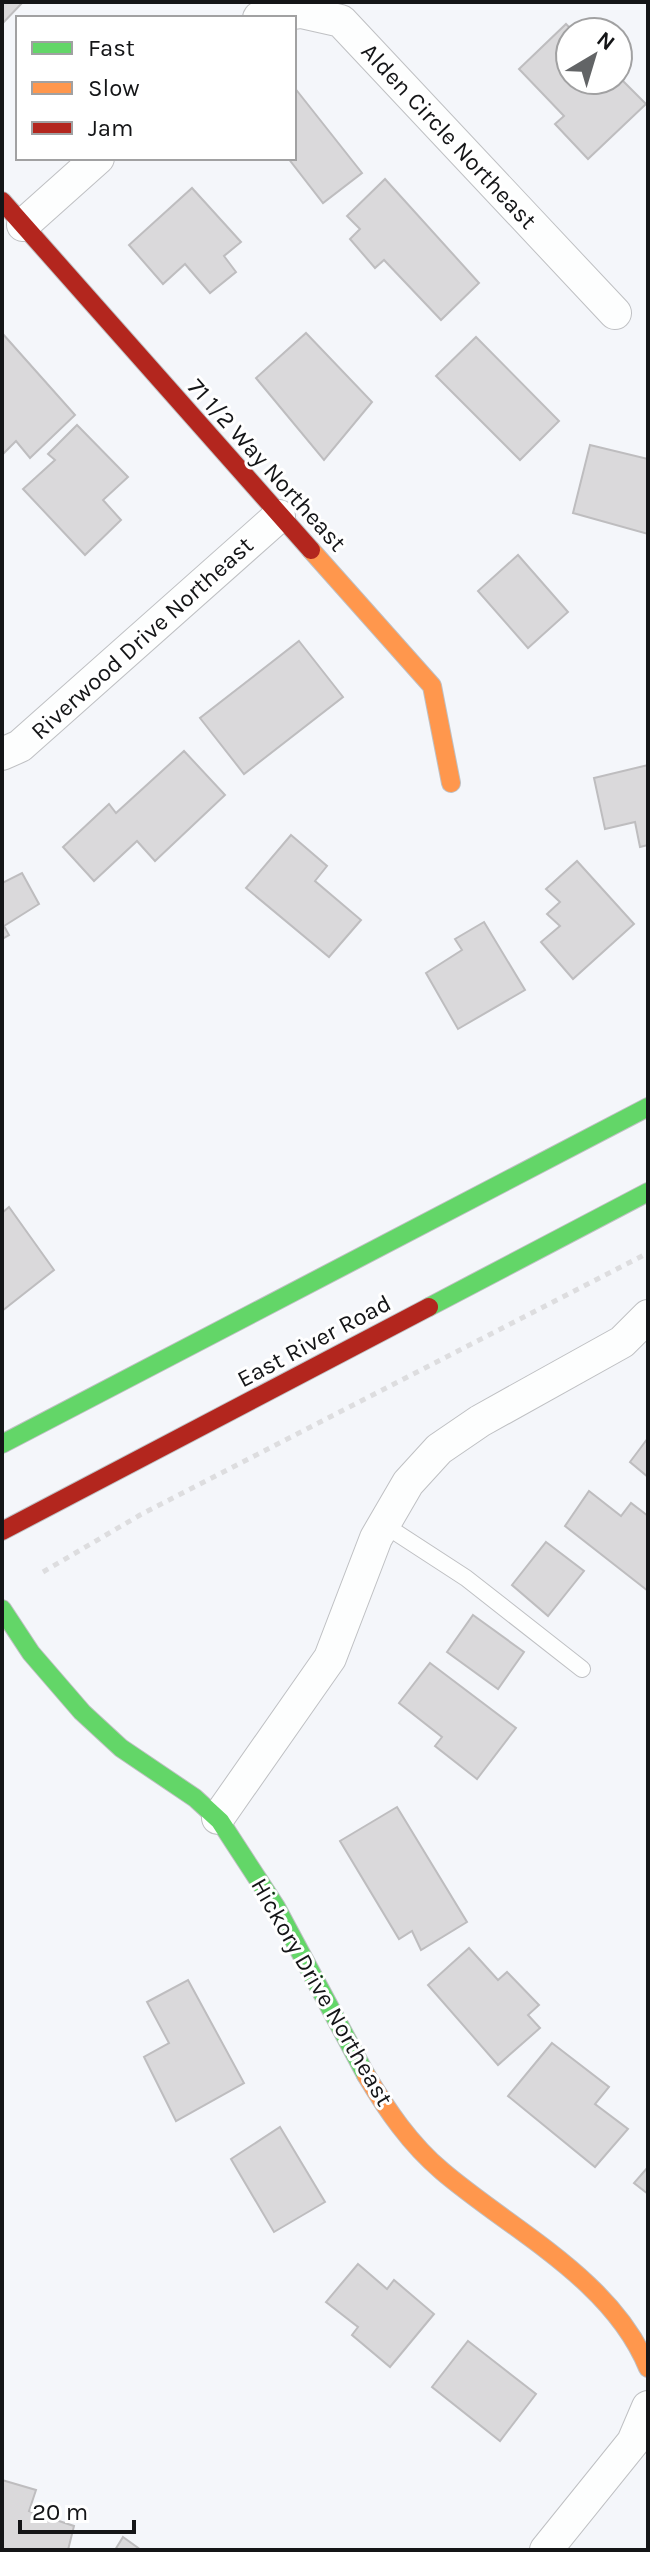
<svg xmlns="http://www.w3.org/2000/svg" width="650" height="2552" font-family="Karla,sans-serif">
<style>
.building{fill:#dad9db;stroke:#bebdbf;stroke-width:2}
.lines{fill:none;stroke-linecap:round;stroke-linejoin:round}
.lane-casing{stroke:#bfc0c3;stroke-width:18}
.street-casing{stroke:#bfc0c3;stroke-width:34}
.fast-casing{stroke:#bfc0c3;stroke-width:20}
.slow-casing{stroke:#bfc0c3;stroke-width:20}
.jam-casing{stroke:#bfc0c3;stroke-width:20}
.path{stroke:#dddddf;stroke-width:5;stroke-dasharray:6 6;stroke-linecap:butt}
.lane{stroke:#fdfefe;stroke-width:16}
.street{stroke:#fdfefe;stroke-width:32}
.fast{stroke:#63d668;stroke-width:18}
.slow{stroke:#ff974d;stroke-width:18}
.jam{stroke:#b3261e;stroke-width:18}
.labels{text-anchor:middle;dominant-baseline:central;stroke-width:6;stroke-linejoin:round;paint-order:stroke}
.street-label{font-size:24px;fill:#141517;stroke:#fff}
</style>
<rect width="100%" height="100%" fill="#f4f6fa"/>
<!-- building -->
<g class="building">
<polygon points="2,2 23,2 2,24"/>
<polygon points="566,24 574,32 570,32 570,80 618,80 618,76 646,104 588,159 555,124 564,116 519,69"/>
<polygon points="294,87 362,173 323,203 288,158 294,158"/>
<polygon points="385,179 479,283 441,320 384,260 375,268 350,239 360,229 347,216"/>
<polygon points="192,188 241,242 224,256 236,272 210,293 185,264 163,284 129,245"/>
<polygon points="2,333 75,415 30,458 16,441 2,455"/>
<polygon points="306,333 372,402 324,460 256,378"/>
<polygon points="476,337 559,421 520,460 436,376"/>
<polygon points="77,425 128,477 103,500 121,520 85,555 23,489 55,460 48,454"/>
<polygon points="590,445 648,459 648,534 573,513"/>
<polygon points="518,555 568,612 528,648 478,591"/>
<polygon points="299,641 343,697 244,774 200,718"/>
<polygon points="184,751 225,795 155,861 137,841 94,881 63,847 109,804 116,813"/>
<polygon points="648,765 648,845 640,847 635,822 605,829 594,778"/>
<polygon points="291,835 327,866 315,881 361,920 329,957 246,888"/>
<polygon points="577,861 634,924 573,979 541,942 560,926 547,914 560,902 546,889"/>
<polygon points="22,873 39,904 4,926 9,935 2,939 2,883"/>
<polygon points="484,922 525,990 458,1029 426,973 462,950 455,939"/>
<polygon points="9,1207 54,1270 2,1311 2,1213"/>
<polygon points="648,1438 648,1477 630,1462"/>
<polygon points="589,1491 621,1516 631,1503 648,1516 648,1591 565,1526"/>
<polygon points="546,1542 584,1571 548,1616 512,1585"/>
<polygon points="473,1615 524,1652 498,1689 447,1652"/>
<polygon points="430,1663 516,1728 477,1779 435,1746 442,1737 399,1703"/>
<polygon points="397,1807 467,1922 421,1950 412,1931 399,1939 340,1841"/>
<polygon points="469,1948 498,1980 507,1972 539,2005 528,2015 540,2028 498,2065 428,1985"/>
<polygon points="188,1980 244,2083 176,2121 144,2057 169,2043 147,2002"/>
<polygon points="552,2043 609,2087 595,2104 628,2129 595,2167 508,2096"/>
<polygon points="280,2127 325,2202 274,2232 231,2159"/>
<polygon points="648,2167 648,2194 634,2183"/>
<polygon points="358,2264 387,2289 394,2280 434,2314 390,2367 352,2335 358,2327 326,2302"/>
<polygon points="468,2341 536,2394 500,2441 432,2387"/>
<polygon points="2,2480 36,2490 29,2511 74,2526 68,2550 2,2550"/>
<polygon points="123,2537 141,2550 115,2550"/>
</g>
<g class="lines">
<!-- lane casing -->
<g class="lane-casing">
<polyline id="lane" points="383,1524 466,1578 582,1669"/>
</g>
<!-- street casing -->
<g class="street-casing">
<g id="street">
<polyline points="259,18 301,12 341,21 615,313"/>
<polyline points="23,225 98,158"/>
<polyline points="2,754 20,746 279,516"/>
<polyline points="218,1818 330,1658 376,1538 408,1483 439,1449 480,1421 622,1342 648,1316"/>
<polyline points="546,2550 633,2442 648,2407"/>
</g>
</g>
<!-- fast casing -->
<g class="fast-casing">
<g id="fast">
<polyline points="429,1307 648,1192"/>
<polyline points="2,1444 648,1107"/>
<polyline points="2,1609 31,1653 82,1712 121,1748 195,1798 220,1821 276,1907 366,2075"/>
</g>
</g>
<!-- slow casing -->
<g class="slow-casing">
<g id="slow">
<polyline points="311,550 432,686 451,783"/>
<path d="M366,2075C387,2110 410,2144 442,2171C511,2230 612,2279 648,2368"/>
</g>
</g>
<!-- jam casing -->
<g class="jam-casing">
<g id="jam">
<polyline points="2,201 311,550"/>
<polyline points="2,1531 429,1307"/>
</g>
</g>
<!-- path -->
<polyline class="path" points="43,1572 140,1515 648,1253"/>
<!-- lane -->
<use href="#lane" class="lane"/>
<!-- street -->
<use href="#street" class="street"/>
<!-- fast -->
<use href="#fast" class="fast"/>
<!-- slow -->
<use href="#slow" class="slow"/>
<!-- jam -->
<use href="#jam" class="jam"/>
</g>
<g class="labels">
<!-- street labels -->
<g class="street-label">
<text transform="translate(449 136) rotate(47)">Alden Circle Northeast</text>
<text transform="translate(267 465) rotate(48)">71 1/2 Way Northeast</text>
<text transform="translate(142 638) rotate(-42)">Riverwood Drive Northeast</text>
<text transform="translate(314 1341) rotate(-28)">East River Road</text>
<text transform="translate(322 1992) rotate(60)">Hickory Drive Northeast</text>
</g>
</g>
<!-- border -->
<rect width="650" height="2552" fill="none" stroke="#141517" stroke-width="8"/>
<!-- legend -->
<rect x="16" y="16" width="280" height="144" fill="#ffffff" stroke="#a1a1a2" stroke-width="2"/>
<rect x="32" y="42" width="40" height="12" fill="#63d668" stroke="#a1a1a2" stroke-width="2"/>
<text x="88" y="56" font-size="24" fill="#141517">Fast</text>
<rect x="32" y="82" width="40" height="12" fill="#ff974d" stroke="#a1a1a2" stroke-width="2"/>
<text x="88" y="96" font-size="24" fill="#141517">Slow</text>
<rect x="32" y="122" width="40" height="12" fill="#b3261e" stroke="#a1a1a2" stroke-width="2"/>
<text x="88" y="136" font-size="24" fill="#141517">Jam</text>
<!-- north arrow -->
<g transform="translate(594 56) rotate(38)"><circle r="38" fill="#ffffff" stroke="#a1a1a2" stroke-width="2"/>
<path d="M0-6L14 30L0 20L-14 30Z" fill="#626466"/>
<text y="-12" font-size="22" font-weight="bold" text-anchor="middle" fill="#141517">N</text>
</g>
<!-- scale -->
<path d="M20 2520v12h114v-12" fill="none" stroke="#141517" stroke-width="4"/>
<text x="32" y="2520" font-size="24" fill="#141517" stroke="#ffffff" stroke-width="6" paint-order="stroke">20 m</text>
</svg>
